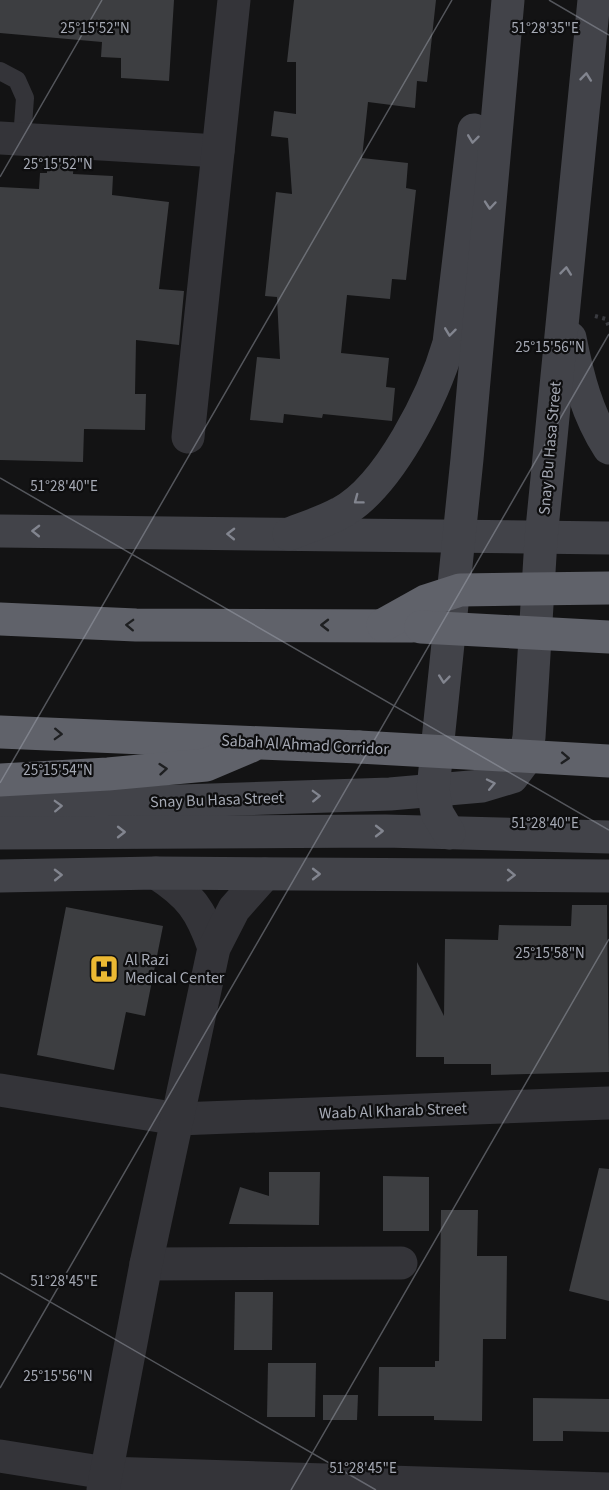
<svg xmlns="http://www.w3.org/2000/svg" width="609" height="1490" font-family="'Source Sans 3',sans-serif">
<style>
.building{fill:#3d3e41}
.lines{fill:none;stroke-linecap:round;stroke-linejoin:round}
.path{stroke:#3a3b40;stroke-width:4;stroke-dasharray:3 4.5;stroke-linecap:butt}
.lane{stroke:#343439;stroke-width:18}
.street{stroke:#343439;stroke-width:33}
.secondary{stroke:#424349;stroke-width:33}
.highway{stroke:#60626a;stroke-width:33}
.highway-bridge{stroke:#60626a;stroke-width:33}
.oneway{stroke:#82858f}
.oneway2{stroke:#1e1f21}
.ticks{fill:none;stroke:#a5a9b4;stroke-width:1.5;stroke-opacity:0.45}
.labels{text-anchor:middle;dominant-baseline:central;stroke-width:4.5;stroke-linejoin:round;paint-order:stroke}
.street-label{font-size:16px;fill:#a5a9b4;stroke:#0e0e0f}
.poi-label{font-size:16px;fill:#a5a9b4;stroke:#0e0e0f;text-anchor:start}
.ticks-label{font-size:15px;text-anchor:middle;fill:#a5a9b4;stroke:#0e0e0f;stroke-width:4.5;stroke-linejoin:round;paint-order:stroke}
</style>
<rect width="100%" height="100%" fill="#131314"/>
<!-- building -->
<g class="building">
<polygon points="0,0 174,0 169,81 121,78 121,58 101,57 102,42 0,33"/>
<polygon points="294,0 436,0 427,82 417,81 415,108 368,102 362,158 408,163 406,188 416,190 406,280 392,279 390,299 347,295 341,353 389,358 386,387 395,388 392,421 323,414 322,418 284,414 283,423 250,420 257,357 280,359 277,297 265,296 276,192 292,194 288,138 271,136 274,111 296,114 296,62 287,62"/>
<polygon points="47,160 74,161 73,174 113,176 112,195 169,202 159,289 184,291 179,345 136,340 135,394 146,394 145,430 84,429 83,462 0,460 0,187 39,189 40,173 47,173"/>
<polygon points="572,905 607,905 609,1072 491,1075 491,1064 444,1064 444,1057 416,1057 417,962 444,1016 445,939 498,940 499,925 571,926"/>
<polygon points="66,907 163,926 145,1016 126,1012 114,1070 37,1055"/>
<polygon points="599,1168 609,1169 609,1301 569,1291"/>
<polygon points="269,1172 320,1172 319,1225 229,1224 240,1187 269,1196"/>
<polygon points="383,1176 429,1177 429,1231 383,1231"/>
<polygon points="441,1210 478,1210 477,1256 507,1256 506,1339 483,1339 482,1421 434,1420 434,1416 378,1416 379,1367 435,1367 435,1361 439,1361"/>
<polygon points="235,1292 273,1292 272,1350 234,1350"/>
<polygon points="268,1363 316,1363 315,1417 267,1417"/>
<polygon points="323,1395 358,1395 357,1420 323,1420"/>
<polygon points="533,1398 609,1399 609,1432 563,1431 563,1441 533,1441"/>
</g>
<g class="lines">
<!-- path -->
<polyline class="path" points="595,316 606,319 609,327"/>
<!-- lane -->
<polyline class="lane" points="0,71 17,80 25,98 22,139"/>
<!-- street -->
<g class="street">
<polyline points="0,138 218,151"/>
<polyline points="188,437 234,0"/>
<path d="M156,873C190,895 201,910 214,948"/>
<polyline points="0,1090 178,1119 609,1103"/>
<polyline points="146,1264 401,1263"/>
<polyline points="0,1456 106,1473 609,1489"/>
<polyline points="103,1490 146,1264 214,948 234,909 265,874"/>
</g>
<!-- secondary -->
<g class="secondary">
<path d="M570,338C578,378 587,414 609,448"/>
<polyline points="0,531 609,538"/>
<path d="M289,534C306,527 324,522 340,513C389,487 434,395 449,343L474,130"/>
<polyline points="0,807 390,794 482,786 512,777 524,761 529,737 541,539 594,0"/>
<polyline points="0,833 385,831 609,837"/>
<polyline points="449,833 437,813 433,789 467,459 508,0"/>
<polyline points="0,876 156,873 609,876"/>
</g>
<!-- highway -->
<g class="highway">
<polyline points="0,619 136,625 412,626"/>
<polyline points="0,732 359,747"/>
<polyline points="0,780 108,774 206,765 251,746"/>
</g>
<!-- highway-bridge -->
<g class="highway-bridge">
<polyline points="383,625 426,601 460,590 609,588"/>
<polyline points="421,627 609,637"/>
<polyline points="359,747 609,761"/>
</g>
</g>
<!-- one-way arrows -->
<defs><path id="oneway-chevron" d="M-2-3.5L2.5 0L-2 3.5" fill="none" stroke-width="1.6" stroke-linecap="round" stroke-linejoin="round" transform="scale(1.5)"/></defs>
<g class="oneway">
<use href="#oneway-chevron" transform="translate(586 77) rotate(-84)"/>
<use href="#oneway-chevron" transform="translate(473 139) rotate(97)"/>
<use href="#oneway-chevron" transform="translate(490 205) rotate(95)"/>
<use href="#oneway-chevron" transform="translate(566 271) rotate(-84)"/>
<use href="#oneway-chevron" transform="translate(450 332) rotate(97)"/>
<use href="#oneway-chevron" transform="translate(358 500) rotate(143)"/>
<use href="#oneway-chevron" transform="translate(36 531) rotate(-179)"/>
<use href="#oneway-chevron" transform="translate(231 534) rotate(-179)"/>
<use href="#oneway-chevron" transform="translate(444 679) rotate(96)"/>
<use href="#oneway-chevron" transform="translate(491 784) rotate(-12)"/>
<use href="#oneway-chevron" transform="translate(316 796) rotate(-2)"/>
<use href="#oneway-chevron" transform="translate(58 806) rotate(-2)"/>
<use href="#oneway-chevron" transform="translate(379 831)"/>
<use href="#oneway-chevron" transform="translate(121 832)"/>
<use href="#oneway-chevron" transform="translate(316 874)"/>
<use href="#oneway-chevron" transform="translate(58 875) rotate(-1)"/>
<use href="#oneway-chevron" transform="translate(511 875) rotate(1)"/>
</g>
<g class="oneway2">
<use href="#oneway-chevron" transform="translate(130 625) rotate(-178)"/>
<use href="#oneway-chevron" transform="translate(325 625) rotate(-180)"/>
<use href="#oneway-chevron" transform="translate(58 734) rotate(2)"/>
<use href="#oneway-chevron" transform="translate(565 758) rotate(3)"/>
<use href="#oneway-chevron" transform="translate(163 769) rotate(-5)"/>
</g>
<!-- ticks -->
<path class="ticks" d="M549,0L609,35M0,177L102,0M0,478L609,830M0,783L452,0M0,1273L376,1490M0,1388L609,334M291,1490L609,939"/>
<!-- icons -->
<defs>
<g id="hospital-square" transform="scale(1.5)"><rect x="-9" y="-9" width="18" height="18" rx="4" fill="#ecb933" stroke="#0e0e0f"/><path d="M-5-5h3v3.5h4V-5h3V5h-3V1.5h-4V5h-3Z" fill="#111"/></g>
</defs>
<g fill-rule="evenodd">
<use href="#hospital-square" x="104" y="969"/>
</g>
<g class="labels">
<!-- street labels -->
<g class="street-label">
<text transform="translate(550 448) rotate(-85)">Snay Bu Hasa Street</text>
<text transform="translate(305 745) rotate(3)">Sabah Al Ahmad Corridor</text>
<text transform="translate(217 800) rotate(-2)">Snay Bu Hasa Street</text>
<text transform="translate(393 1111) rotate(-2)">Waab Al Kharab Street</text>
</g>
<!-- poi labels -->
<g class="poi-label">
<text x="125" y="960">Al Razi<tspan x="125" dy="18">Medical Center</tspan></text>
</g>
</g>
<g class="ticks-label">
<text x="545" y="33">51°28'35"E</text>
<text x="95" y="33">25°15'52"N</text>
<text x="58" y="169">25°15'52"N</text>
<text x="550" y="352">25°15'56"N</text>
<text x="64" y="491">51°28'40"E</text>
<text x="58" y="775">25°15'54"N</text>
<text x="545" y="828">51°28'40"E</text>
<text x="550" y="958">25°15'58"N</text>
<text x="64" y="1286">51°28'45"E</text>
<text x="58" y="1381">25°15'56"N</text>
<text x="363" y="1473">51°28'45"E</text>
</g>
</svg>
